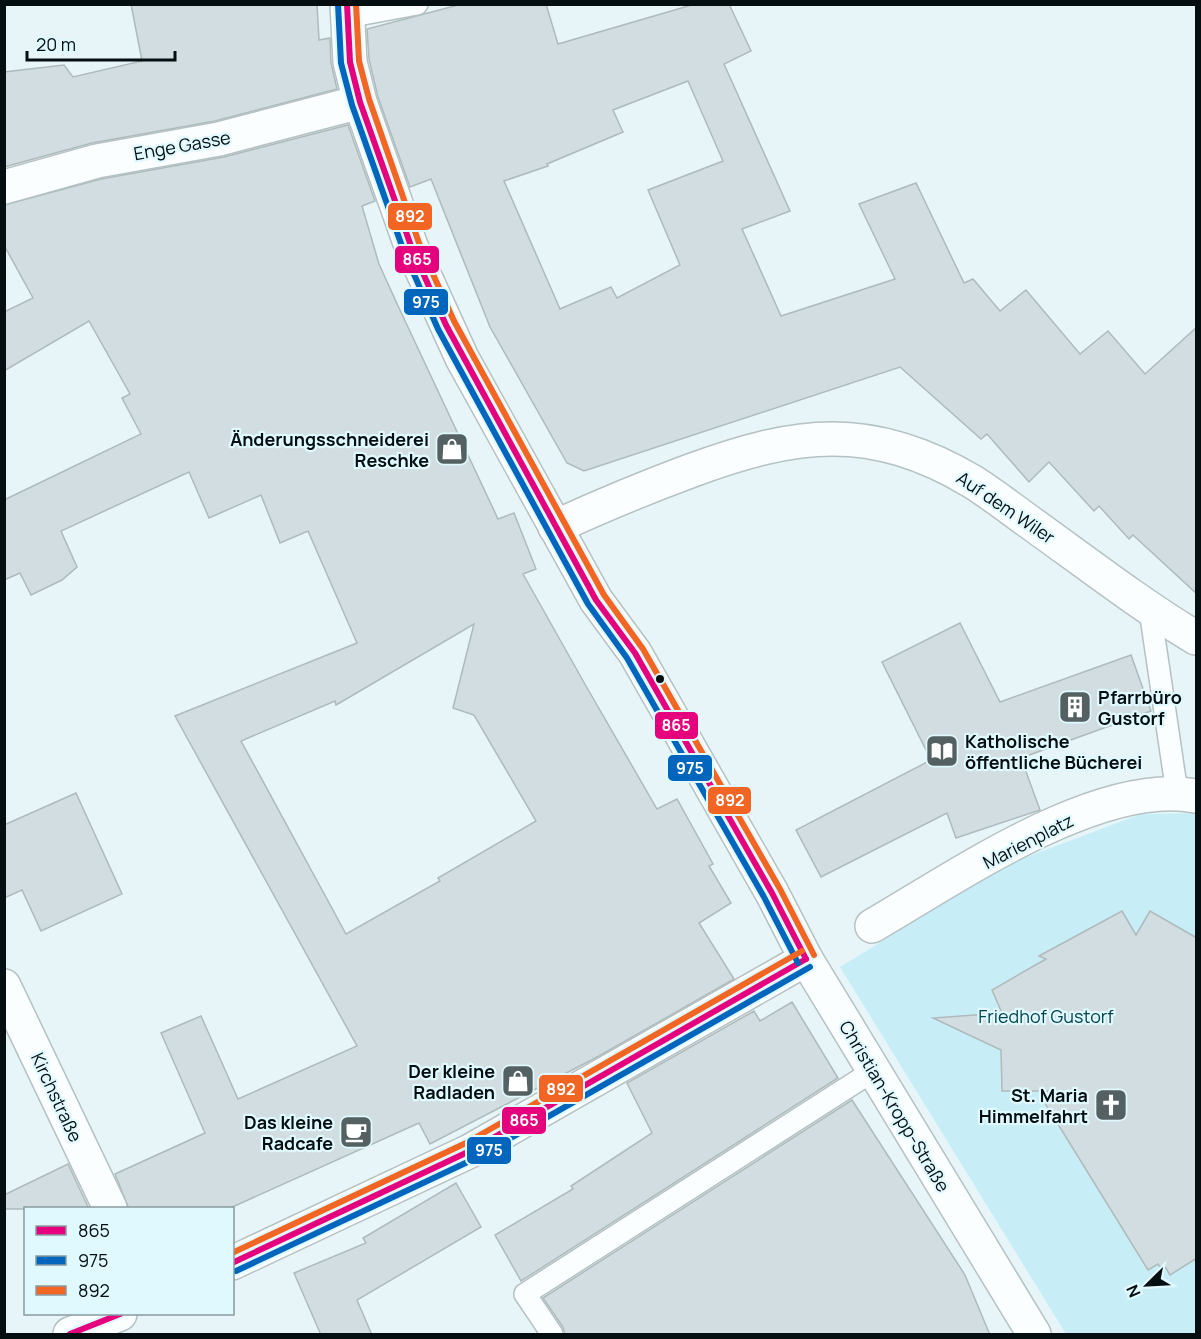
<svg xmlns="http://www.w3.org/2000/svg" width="1201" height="1339" font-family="Manrope,sans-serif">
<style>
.green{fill:#c7eef7}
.building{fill:#d1dde0;stroke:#aebabc;stroke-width:1.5;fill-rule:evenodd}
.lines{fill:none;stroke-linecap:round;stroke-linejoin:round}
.service-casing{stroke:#b5c1c3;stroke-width:24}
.minor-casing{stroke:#b5c1c3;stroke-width:36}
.service{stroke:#fbfefe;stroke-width:21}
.minor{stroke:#fbfefe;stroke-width:33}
.bus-1-casing{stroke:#e0f9ff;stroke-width:10}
.bus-2-casing{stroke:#e0f9ff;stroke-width:10}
.bus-3-casing{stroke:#e0f9ff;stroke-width:10}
.bus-1{stroke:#e5007d;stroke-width:6}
.bus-2{stroke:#0065bd;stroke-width:6}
.bus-3{stroke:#f26522;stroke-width:6}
.bus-dot{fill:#050f11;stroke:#e0f9ff;stroke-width:2}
.labels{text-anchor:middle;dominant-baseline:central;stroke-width:4.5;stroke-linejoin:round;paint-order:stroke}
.street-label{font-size:18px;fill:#050f11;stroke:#e0f9ff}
.poi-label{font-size:18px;font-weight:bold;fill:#050f11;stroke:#e0f9ff;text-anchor:end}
.park-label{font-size:18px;fill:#03434f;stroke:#e0f9ff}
.line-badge{stroke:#e0f9ff;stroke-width:2}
.badge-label{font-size:16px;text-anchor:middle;font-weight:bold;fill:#fff}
</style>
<rect width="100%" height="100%" fill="#e7f5f8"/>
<!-- green -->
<polygon class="green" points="1196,813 1196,1334 1066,1334 840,967 1008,864 1141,814"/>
<!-- building -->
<g class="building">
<polygon points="131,4 317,4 319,40 330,38 331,63 337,89 215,121 92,143 4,167 4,72 64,65 73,77 142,61"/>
<path d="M462,4H546L558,44L695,4H729L751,51L724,64L790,211L742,229L781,316L895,279L859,204L916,183L964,283L973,279L1000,311L1026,290L1080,354L1108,331L1145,374L1197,327V594L1133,535L1129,539L1099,506L1094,511L1049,462L1029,482L987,434L981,439L900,367L584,471L567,463L490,327L431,179L410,187L378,97L369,59L367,29ZM688,81L723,161L648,190L680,265L617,298L611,287L560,309L504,181L548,166L547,164L623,132L613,110Z"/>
<path d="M348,125L375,201L362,206L379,264L399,308L498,519L514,513L536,569L523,574L586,686L657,809L677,799L713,864L709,866L731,903L699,923L734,979L599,1056L430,1144L419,1123L228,1209H129L115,1174L205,1133L161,1033L201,1016L238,1099L357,1046L175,716L357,643L308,531L280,543L261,495L209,518L189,472L61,531L77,567L62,580L31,595L20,573L4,580V500L141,434L122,398L130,394L89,321L4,371V312L33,298L4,245V205L101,179L224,157ZM474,624L453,708L474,715L536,821L438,878L440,881L346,934L241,741L335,701L336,705Z"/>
<polygon points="960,623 1000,702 1131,655 1151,711 1021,758 1040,810 956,838 947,813 821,877 796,830 931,760 882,662"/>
<polygon points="76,793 122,894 41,931 22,890 4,898 4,825"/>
<polygon points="1122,911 1136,935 1150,911 1197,938 1197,1258 1170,1275 1164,1265 1160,1267 1158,1264 1148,1270 1043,1100 1048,1091 1002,1091 1001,1050 933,1018 1002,1013 992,990 1046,959 1039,956"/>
<polygon points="792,1002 838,1078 521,1281 495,1235 573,1189 571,1186 652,1133 627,1083 754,1011 760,1021"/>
<polygon points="852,1100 965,1275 990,1335 565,1335 563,1327 543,1298"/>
<polygon points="68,1164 89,1209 4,1209 4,1195"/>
<polygon points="456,1183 481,1227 357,1300 372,1335 321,1335 294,1273 366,1243 363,1238"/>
</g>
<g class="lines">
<!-- service casing -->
<g class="service-casing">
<g id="service">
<polyline points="347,17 417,4"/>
<polyline points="1150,610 1177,793"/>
<polyline points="552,1334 525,1294 873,1071"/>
</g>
</g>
<!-- minor casing -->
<g class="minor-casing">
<g id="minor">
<polyline points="347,4 350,62 360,102 411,246 462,358 596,600 635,653 772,893 806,959 1034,1334"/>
<polyline points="4,187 97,161 219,139 360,102"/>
<path d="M555,527C599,507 644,488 690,471C795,432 871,421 973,482C992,494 1010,508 1028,521C1084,561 1138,603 1196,638"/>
<path d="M872,926C955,878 1099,777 1196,796"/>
<polyline points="4,986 110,1208"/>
<polyline points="232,1263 470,1151 806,959"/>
<polyline points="70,1334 120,1314"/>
</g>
</g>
<!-- service -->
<use href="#service" class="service"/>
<!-- minor -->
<use href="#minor" class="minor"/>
<!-- bus-1 casing -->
<g class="bus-1-casing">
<g id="bus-1">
<polyline points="347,4 350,62 360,102 411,246 446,325 596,600 635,653 772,893 806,959"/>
<polyline points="232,1263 470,1151 806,959"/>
<polyline points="70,1334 120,1314"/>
</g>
</g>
<!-- bus-2 casing -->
<g class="bus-2-casing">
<g id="bus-2">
<polyline points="338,4 341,63 352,105 403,249 438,329 588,604 627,658 764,897 798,963"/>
<polyline points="236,1271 474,1159 810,967"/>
</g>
</g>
<!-- bus-3 casing -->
<g class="bus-3-casing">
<g id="bus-3">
<polyline points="356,4 359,61 369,99 419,243 454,321 604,595 643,649 780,889 814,955"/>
<polyline points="232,1253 466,1143 802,951"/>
</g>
</g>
<!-- bus-1 -->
<use href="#bus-1" class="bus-1"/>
<!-- bus-2 -->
<use href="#bus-2" class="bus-2"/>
<!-- bus-3 -->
<use href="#bus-3" class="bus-3"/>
</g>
<!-- icons -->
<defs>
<g id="shop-square" transform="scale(1.725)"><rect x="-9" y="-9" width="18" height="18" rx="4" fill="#546062" stroke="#e0f9ff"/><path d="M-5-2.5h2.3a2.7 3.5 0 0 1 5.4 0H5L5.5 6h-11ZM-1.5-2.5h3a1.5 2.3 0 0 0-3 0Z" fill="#fff"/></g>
<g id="building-square" transform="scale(1.725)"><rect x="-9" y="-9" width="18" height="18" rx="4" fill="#546062" stroke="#e0f9ff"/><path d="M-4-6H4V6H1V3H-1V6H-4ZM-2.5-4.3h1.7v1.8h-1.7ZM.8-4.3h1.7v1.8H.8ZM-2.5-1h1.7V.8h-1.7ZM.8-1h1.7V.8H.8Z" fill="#fff"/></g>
<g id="library-square" transform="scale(1.725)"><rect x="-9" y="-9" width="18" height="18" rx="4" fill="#546062" stroke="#e0f9ff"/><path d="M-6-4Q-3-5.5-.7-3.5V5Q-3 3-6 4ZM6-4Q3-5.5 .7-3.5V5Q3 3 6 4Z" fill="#fff"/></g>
<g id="church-square" transform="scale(1.725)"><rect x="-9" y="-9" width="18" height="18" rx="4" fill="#546062" stroke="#e0f9ff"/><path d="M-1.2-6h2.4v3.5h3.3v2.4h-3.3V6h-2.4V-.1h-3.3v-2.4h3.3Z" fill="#fff"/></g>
<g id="cafe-square" transform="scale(1.725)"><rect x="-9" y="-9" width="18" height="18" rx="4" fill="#546062" stroke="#e0f9ff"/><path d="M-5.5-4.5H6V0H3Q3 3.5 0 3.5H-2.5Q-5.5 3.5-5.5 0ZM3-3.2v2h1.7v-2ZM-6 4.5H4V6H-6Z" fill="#fff"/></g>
</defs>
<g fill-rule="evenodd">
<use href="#shop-square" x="452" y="449"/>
<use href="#building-square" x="1075" y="707"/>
<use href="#library-square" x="942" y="751"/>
<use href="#shop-square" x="518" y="1081"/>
<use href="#church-square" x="1111" y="1105"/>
<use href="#cafe-square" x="356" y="1132"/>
</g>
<!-- markers -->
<circle class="bus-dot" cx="660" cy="679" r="5"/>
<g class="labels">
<!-- street labels -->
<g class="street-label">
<text transform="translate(182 145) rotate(-10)">Enge Gasse</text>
<text transform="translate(1006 507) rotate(34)">Auf dem Wiler</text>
<text transform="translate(1028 841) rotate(-27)">Marienplatz</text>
<text transform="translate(57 1097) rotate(65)">Kirchstraße</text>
<text transform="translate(895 1106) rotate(59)">Christian-Kropp-Straße</text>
</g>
<!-- poi labels -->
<g class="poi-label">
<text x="429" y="439">Änderungsschneiderei<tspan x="429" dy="21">Reschke</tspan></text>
<text x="1098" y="697" text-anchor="start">Pfarrbüro<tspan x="1098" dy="21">Gustorf</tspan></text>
<text x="965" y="741" text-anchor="start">Katholische<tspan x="965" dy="21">öffentliche Bücherei</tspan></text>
<text x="495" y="1071">Der kleine<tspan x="495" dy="21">Radladen</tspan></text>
<text x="1088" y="1095">St. Maria<tspan x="1088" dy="21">Himmelfahrt</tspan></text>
<text x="333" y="1122">Das kleine<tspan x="333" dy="21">Radcafe</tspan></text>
</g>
<!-- park labels -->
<g class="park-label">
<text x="1046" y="1016">Friedhof Gustorf</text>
</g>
</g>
<g class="line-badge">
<rect x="387" y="202" width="46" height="29" rx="6" fill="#f26522"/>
<rect x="394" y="245" width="46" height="29" rx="6" fill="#e5007d"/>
<rect x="403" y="288" width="46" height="28" rx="6" fill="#0065bd"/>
<rect x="654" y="711" width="45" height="29" rx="6" fill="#e5007d"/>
<rect x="667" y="754" width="46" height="28" rx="6" fill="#0065bd"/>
<rect x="707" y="786" width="45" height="29" rx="6" fill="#f26522"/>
<rect x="538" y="1074" width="46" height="29" rx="6" fill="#f26522"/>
<rect x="501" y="1106" width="46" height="29" rx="6" fill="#e5007d"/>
<rect x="466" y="1136" width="46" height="29" rx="6" fill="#0065bd"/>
</g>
<g class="badge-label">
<text x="410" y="222">892</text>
<text x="417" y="265">865</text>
<text x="426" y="308">975</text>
<text x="676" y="731">865</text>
<text x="690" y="774">975</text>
<text x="730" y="806">892</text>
<text x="561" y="1095">892</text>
<text x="524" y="1126">865</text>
<text x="489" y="1156">975</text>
</g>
<!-- border -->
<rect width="1201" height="1339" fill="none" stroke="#050f11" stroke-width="12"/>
<!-- legend -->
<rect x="24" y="1207" width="210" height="108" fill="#e0f9ff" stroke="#889ba0" stroke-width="1.5"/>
<rect x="36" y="1226" width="30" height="9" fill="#e5007d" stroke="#889ba0" stroke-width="1.5"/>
<text x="78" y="1237" font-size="18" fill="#050f11">865</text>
<rect x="36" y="1256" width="30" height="9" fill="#0065bd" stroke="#889ba0" stroke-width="1.5"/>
<text x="78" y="1267" font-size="18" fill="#050f11">975</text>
<rect x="36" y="1286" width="30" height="9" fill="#f26522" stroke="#889ba0" stroke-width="1.5"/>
<text x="78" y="1297" font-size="18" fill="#050f11">892</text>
<!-- north arrow -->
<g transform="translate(1147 1285) rotate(246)" stroke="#e0f9ff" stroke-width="4.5" paint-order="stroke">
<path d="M0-4.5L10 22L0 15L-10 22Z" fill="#050f11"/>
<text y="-9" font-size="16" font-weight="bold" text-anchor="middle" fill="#050f11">N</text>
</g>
<!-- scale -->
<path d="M27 51v9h148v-9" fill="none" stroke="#050f11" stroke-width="3"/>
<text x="36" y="51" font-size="18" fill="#050f11" stroke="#e0f9ff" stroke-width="4.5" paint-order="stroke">20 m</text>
</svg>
